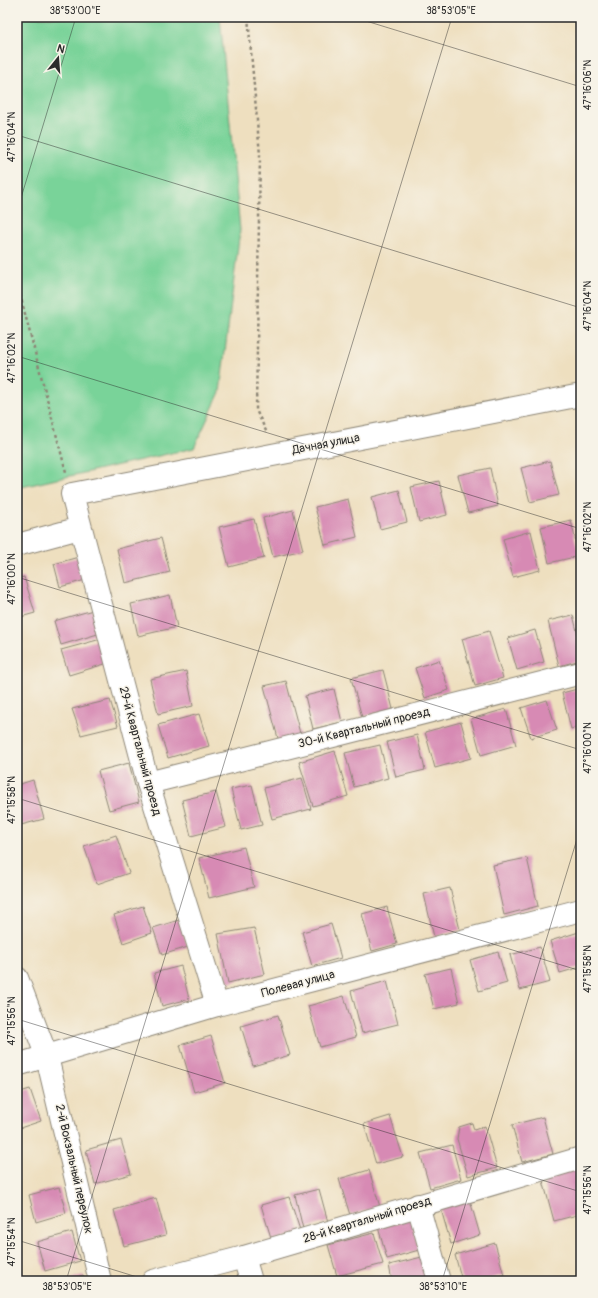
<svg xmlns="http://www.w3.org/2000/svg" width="598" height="1298" font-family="Pangolin,sans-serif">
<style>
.green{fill:#79d399;stroke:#527f62}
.building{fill:#d78ab4}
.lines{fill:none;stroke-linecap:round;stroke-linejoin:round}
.minor-casing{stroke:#8c8575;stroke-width:24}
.path{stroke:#8c8575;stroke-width:2.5;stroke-dasharray:3 3;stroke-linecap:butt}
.minor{stroke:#fff;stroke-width:22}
.ticks{fill:none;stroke:#2b2b2b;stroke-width:1;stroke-opacity:0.45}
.labels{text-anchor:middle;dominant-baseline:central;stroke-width:3;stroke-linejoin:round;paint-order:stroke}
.street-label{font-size:12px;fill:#2b2b2b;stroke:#f7f3e8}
.neatline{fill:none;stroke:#2b2b2b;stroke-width:1.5}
.ticks-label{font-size:10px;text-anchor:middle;fill:#2b2b2b}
</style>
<rect width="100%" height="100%" fill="#f7f3e8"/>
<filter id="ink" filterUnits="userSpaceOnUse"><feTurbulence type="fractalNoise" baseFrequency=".025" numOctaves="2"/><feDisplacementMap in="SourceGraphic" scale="8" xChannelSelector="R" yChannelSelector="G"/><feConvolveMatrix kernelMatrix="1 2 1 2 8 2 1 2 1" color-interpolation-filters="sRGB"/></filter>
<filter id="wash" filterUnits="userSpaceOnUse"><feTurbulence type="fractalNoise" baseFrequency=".012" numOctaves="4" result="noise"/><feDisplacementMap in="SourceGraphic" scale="16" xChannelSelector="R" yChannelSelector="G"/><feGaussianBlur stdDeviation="0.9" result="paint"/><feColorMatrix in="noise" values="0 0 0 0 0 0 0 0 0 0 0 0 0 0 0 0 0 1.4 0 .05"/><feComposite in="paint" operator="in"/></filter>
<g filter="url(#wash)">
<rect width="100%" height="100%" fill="#eedfbf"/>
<!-- green -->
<polygon class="green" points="17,17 220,17 240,230 220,392 194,448 17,488"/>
<g id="blocks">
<!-- building -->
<g class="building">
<polygon points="578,459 581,459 581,471 580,471"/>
<polygon points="550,461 559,495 530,502 521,468"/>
<polygon points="490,468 498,506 468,513 458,475"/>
<polygon points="439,481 447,515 419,522 411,487"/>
<polygon points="399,490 407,522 380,529 372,497"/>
<polygon points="348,499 357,537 325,545 315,507"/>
<polygon points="293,510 303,550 273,557 263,518"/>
<polygon points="254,519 264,558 229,567 219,527"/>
<polygon points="571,520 579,556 549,563 541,527"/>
<polygon points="531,531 540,570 513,577 503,539"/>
<polygon points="161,538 170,572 125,583 117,549"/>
<polygon points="82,556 89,579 60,587 54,564"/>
<polygon points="24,577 35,613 17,618 17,579"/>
<polygon points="170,595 177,627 138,636 131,604"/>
<polygon points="93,610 101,633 61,645 54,621"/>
<polygon points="573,615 581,647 581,660 559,666 548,621"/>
<polygon points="535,630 544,662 517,670 508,638"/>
<polygon points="489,631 503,678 475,686 462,639"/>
<polygon points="101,639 108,663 69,675 61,650"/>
<polygon points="439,660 449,690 425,698 415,668"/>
<polygon points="383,670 393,709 362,717 351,678"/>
<polygon points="186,671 193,706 158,714 150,679"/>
<polygon points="286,681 301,737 279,742 264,686"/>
<polygon points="581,688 581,726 571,729 562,693"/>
<polygon points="334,689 342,722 313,729 305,696"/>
<polygon points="110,700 118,726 81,735 72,709"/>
<polygon points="547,700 557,730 531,738 521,708"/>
<polygon points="506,709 516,745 481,755 471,719"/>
<polygon points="199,714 209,746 168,758 158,725"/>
<polygon points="461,722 471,758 435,768 425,732"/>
<polygon points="417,735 425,770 396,777 387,742"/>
<polygon points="380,745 388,778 354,787 345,753"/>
<polygon points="335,751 348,796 313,806 299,762"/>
<polygon points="129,763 139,802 109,810 98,771"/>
<polygon points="302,778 311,809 272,819 264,788"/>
<polygon points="33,780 44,819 17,826 17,785"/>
<polygon points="252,785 262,825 241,830 231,789"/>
<polygon points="216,792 226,827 191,836 182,800"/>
<polygon points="116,835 129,873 97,884 84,846"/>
<polygon points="244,847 254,887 209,898 199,858"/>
<polygon points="527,858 538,906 504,915 493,865"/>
<polygon points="450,888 460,930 434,937 424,894"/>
<polygon points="143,906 152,933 123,943 114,915"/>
<polygon points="387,907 397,944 372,951 362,914"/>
<polygon points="179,920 188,947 162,955 153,928"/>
<polygon points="331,924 341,958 312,966 302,932"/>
<polygon points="254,928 265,974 228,983 218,934"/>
<polygon points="579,932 581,938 581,967 560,973 550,941"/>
<polygon points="540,947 550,982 520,990 510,955"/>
<polygon points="498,952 507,983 479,991 470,960"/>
<polygon points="181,966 189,999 162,1006 154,973"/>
<polygon points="451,968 459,1003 434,1009 425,974"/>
<polygon points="387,981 398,1024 362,1033 351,991"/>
<polygon points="344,996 356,1037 320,1047 308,1006"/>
<polygon points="278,1015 290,1055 253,1066 241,1026"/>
<polygon points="211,1036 225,1083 194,1092 180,1045"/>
<polygon points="30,1089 41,1121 17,1129 17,1093"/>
<polygon points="390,1116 403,1157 376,1164 364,1124"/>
<polygon points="543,1117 553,1154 522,1162 512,1125"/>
<polygon points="472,1123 474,1130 485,1126 497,1168 468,1176 457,1139 459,1127"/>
<polygon points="121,1140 131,1174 95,1184 86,1150"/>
<polygon points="452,1145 461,1179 430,1188 420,1153"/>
<polygon points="576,1167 581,1185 581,1214 554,1221 542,1177"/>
<polygon points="369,1170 380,1207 350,1215 339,1179"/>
<polygon points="59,1187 66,1213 36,1222 29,1195"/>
<polygon points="319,1189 328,1222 303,1229 295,1195"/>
<polygon points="289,1197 301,1233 272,1241 261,1205"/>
<polygon points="469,1197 480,1235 451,1244 440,1206"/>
<polygon points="156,1198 166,1235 124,1246 114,1210"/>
<polygon points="411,1219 419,1250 387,1259 378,1227"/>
<polygon points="72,1232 80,1261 45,1271 37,1242"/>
<polygon points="374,1233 383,1264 337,1276 328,1245"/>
<polygon points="495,1243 504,1275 482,1281 462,1281 455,1255"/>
<polygon points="422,1257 428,1281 392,1281 389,1265"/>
<polygon points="83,1275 85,1281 65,1281"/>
</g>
</g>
</g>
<g filter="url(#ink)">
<use href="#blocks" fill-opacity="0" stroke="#8c8575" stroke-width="1"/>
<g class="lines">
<!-- minor casing -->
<g class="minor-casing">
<g id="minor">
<polyline points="17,545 80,528"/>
<polyline points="148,783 581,673"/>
<polyline points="17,978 47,1057 100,1281"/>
<polyline points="217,1005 148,783 72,494 581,395"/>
<polyline points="17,1065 217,1005 581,910"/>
<polyline points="418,1205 439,1281"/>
<polyline points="244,1257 251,1281"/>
<polyline points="153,1281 244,1257 581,1158"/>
</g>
</g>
<!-- path -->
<g class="path">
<polyline points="248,17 260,155 256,410 267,433"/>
<polyline points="17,283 66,472"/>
</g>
<!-- minor -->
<use href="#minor" class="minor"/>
</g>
</g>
<!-- ticks -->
<path class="ticks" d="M353,17L581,87M17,135L581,308M17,211L76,17M17,356L581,529M17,577L581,750M17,798L581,971M17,1019L581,1192M17,1240L150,1281M66,1281L452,17M442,1281L581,826"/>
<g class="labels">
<!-- street labels -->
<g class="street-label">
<text transform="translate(326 444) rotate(-11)">Дачная улица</text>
<text transform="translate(364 728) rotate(-14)">30-й Квартальный проезд</text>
<text transform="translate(140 751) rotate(75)">29-й Квартальный проезд</text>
<text transform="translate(298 984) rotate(-15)">Полевая улица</text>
<text transform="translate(74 1169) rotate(77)">2-й Вокзальный переулок</text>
<text transform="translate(367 1220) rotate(-17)">28-й Квартальный проезд</text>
</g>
</g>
<!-- margin -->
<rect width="598" height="1298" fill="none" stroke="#f7f3e8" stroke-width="44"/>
<!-- north arrow -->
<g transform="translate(58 58) rotate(17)" stroke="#f7f3e8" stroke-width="3" paint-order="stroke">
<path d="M0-3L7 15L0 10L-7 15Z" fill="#2b2b2b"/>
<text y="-6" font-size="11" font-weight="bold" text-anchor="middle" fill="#2b2b2b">N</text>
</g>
<rect x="22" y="22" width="554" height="1254" class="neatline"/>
<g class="ticks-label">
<text x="75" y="14">38°53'00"E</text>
<text x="451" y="14">38°53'05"E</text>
<text transform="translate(587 85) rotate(-90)" y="4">47°16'06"N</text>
<text transform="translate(11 137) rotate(-90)" y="4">47°16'04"N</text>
<text transform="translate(587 306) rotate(-90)" y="4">47°16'04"N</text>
<text transform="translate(11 358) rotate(-90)" y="4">47°16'02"N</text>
<text transform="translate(587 527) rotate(-90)" y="4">47°16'02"N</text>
<text transform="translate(11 579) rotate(-90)" y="4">47°16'00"N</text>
<text transform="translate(587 748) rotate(-90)" y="4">47°16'00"N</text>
<text transform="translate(11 800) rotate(-90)" y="4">47°15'58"N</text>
<text transform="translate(587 969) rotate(-90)" y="4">47°15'58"N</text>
<text transform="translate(11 1021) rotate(-90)" y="4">47°15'56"N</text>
<text transform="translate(587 1190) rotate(-90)" y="4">47°15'56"N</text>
<text transform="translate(11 1242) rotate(-90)" y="4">47°15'54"N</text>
<text x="67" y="1290">38°53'05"E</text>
<text x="443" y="1290">38°53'10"E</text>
</g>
</svg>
